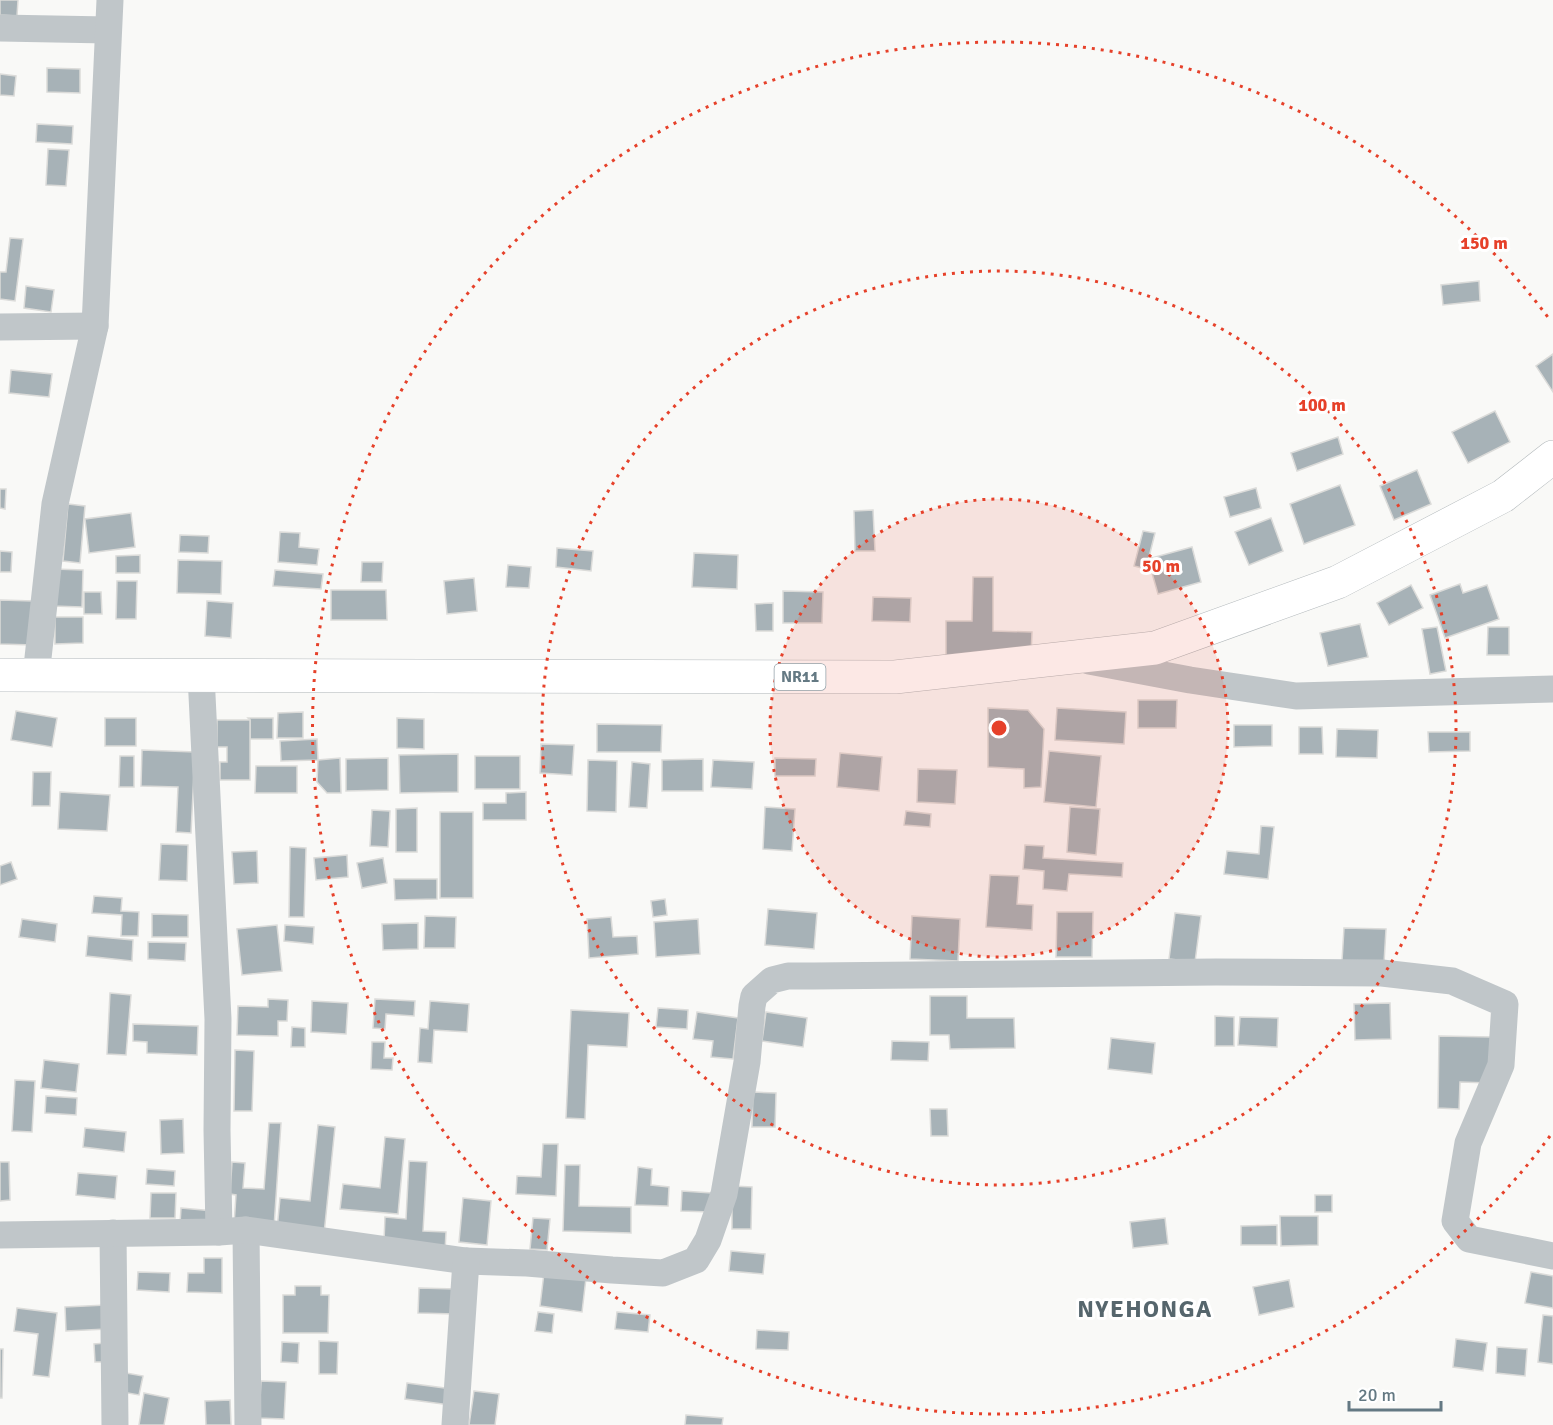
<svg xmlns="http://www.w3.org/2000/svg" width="1553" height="1425" font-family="Signika,sans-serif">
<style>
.building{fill:#a7b2b7;stroke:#dbdbd9;stroke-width:1.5}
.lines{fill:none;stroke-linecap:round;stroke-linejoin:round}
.trunk-casing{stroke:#b3b9bc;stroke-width:34}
.minor{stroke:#c0c6c9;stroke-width:27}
.trunk{stroke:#fff;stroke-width:33}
.ring{fill:none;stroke:#e6412a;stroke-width:3;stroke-dasharray:3 6}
.labels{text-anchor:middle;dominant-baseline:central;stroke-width:6;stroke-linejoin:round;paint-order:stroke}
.shield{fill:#fff;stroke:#92a1a8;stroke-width:1.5}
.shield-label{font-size:16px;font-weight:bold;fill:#647983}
.district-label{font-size:24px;font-weight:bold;letter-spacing:1.5px;fill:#56666d;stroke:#fff}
.centre{fill:#e6412a;stroke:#fff;stroke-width:3}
.ring-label{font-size:18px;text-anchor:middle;font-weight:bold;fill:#e6412a;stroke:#fff;stroke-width:6;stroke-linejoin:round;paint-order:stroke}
</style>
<rect width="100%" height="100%" fill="#f9f9f7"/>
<!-- building -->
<g class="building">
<polygon points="0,0 18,0 17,16 0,15"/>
<polygon points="47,68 80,69 80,93 47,92"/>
<polygon points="0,74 16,76 14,96 0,95"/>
<polygon points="37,124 73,126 72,144 36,142"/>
<polygon points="48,149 69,150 66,186 46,185"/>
<polygon points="10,238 23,239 15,301 0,299 0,272 6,272"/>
<polygon points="1479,281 1480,301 1443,305 1441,285"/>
<polygon points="26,286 54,290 51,312 24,308"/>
<polygon points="1553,354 1553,392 1536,366"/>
<polygon points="11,370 52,374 49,397 9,393"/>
<polygon points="1495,411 1510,442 1468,463 1452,432"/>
<polygon points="1338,437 1343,454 1297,471 1291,453"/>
<polygon points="1417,470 1431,504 1394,520 1380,486"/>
<polygon points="1340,485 1355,525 1304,544 1290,504"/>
<polygon points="1256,488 1261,508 1230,517 1224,497"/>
<polygon points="0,489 6,489 5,509 0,508"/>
<polygon points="68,504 85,506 80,563 63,561"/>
<polygon points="873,510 875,551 855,551 854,511"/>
<polygon points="131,513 135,547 89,553 85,519"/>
<polygon points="1271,518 1283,551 1249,565 1235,532"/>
<polygon points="1143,531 1155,533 1146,569 1134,566"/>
<polygon points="280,532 300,533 299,547 319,549 317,565 278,562"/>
<polygon points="180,535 209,536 208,553 179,552"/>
<polygon points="1192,547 1201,582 1158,594 1148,559"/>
<polygon points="557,548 593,551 591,571 556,567"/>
<polygon points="0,551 12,552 11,572 0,572"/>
<polygon points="694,553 738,555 737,589 692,587"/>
<polygon points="140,555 140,573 116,573 116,556"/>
<polygon points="178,560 222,561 221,594 177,593"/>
<polygon points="362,562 383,562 382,582 361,582"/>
<polygon points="508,565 531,567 529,588 506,587"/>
<polygon points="54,569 83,570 82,607 53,606"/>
<polygon points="275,570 323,574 321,589 273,586"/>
<polygon points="973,577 993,577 993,631 1032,632 1031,656 946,655 946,621 972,621"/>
<polygon points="474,578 477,611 447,614 444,581"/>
<polygon points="117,581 137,581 136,619 116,619"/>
<polygon points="1460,584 1463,593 1487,585 1499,619 1445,638 1430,595"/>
<polygon points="1411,585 1423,608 1389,625 1377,603"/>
<polygon points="331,590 386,590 387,620 331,620"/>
<polygon points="783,591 823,592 822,623 783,623"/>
<polygon points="84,592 101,592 102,614 84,614"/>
<polygon points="873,597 911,598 910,622 872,621"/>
<polygon points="0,600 34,601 33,645 0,644"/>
<polygon points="207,601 233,603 231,638 205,636"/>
<polygon points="773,603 773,631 756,631 755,604"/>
<polygon points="55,617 83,617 83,643 55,644"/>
<polygon points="1360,624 1368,657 1328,666 1320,633"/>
<polygon points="1437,627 1446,671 1430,674 1422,629"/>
<polygon points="1488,627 1509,627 1509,655 1487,655"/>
<polygon points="1138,700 1177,700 1176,728 1138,728"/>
<polygon points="988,708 1028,710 1044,729 1041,787 1024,788 1024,769 988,767"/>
<polygon points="1057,708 1126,712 1124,744 1055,740"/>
<polygon points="16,711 57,718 52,747 11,740"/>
<polygon points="303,712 303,738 277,738 278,713"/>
<rect x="105" y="718" width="31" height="28"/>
<polygon points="248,718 273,718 273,739 250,739 250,720"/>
<polygon points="397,718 424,719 424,749 397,748"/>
<polygon points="217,720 250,720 250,780 220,780 220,762 227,762 227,747 217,747"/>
<polygon points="597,724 662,725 661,752 597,752"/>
<polygon points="1234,725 1272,725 1272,746 1234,747"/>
<polygon points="1299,727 1322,727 1323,754 1299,754"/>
<polygon points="1337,729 1378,730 1377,758 1336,757"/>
<polygon points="1428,732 1470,732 1470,751 1429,752"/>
<polygon points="317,739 318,760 281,761 280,741"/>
<polygon points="541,744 574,745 572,775 540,773"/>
<polygon points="142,750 195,752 191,833 176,832 178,787 141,786"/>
<polygon points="1049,751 1101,756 1096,807 1044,802"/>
<polygon points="840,753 882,757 879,791 837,787"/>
<polygon points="458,754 458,792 400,793 399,755"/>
<polygon points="120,756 134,756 134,787 119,787"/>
<rect x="475" y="756" width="45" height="33"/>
<polygon points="340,758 341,793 327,793 317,782 318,760"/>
<polygon points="388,758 388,790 346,791 346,759"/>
<polygon points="775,758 816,759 815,776 775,776"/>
<polygon points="703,759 703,791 662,791 662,760"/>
<polygon points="588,760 617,761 616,812 587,811"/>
<polygon points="713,760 754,762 752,789 711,787"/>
<polygon points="632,762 650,764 647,808 629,807"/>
<polygon points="256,766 297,766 297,793 255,793"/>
<polygon points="918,769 957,770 955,804 917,802"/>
<polygon points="33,772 51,772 50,806 32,806"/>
<polygon points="60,792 110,795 107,831 58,829"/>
<polygon points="526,792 526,820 483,820 483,803 506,803 506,793"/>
<polygon points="765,807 795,809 792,851 763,849"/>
<polygon points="1070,807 1100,809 1096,855 1067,852"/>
<polygon points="417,808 417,852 396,852 396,809"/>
<polygon points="372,810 390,811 388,847 370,846"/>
<polygon points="906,811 931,814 930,827 904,825"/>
<rect x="440" y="812" width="33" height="86"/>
<polygon points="1261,826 1274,827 1268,879 1224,874 1227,851 1259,854"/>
<polygon points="161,844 188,845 187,881 159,880"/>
<polygon points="1025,845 1044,846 1043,858 1123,863 1122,877 1069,874 1067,891 1043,889 1044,871 1023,869"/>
<polygon points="290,847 306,848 304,917 289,917"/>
<polygon points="257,851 258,883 234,884 232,852"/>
<polygon points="347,855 348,877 316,880 314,858"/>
<polygon points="383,858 387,883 362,888 357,863"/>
<polygon points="11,862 17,879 0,885 0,866"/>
<polygon points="990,875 1019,876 1017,904 1033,905 1032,930 986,927"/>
<polygon points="394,879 437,879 437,899 395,900"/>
<polygon points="94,896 122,898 121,911 139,912 138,936 121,936 122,915 92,913"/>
<polygon points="665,899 667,915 653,917 651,901"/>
<polygon points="768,909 817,913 814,949 765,945"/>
<polygon points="1057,912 1093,912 1092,957 1056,957"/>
<polygon points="1175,913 1201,916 1195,962 1169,959"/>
<polygon points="152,914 188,915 188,937 152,937"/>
<polygon points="425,916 456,917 455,948 424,948"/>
<polygon points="912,916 960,919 958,961 910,959"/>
<polygon points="611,917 613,937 637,936 638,954 589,958 587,919"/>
<polygon points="22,919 57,924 55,942 19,937"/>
<polygon points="698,919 700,954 656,957 654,922"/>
<polygon points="418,923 418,949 383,950 382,924"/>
<polygon points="277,925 282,971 242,975 237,929"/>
<polygon points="285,925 314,927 313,944 284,941"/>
<polygon points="1344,928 1386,929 1384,963 1342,961"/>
<polygon points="88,936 133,940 132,961 86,956"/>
<polygon points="148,942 186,943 185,961 148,959"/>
<polygon points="110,993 131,995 126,1055 107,1054"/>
<polygon points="930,996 967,996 967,1018 1014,1018 1015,1048 950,1049 949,1035 930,1035"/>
<polygon points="268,999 288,1000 287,1021 278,1021 278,1036 237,1035 238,1006 268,1007"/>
<polygon points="375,999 415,1001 414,1016 386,1014 385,1029 373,1028"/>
<polygon points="312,1001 348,1003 346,1034 311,1032"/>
<polygon points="430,1001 469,1004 467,1032 434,1030 432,1063 418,1062 420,1028 428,1029"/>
<polygon points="1390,1003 1391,1039 1355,1040 1354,1004"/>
<polygon points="658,1008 688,1010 687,1029 656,1027"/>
<polygon points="571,1010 629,1013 627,1047 588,1045 585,1119 566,1118"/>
<polygon points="697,1012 738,1018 733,1059 711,1057 713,1041 693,1039"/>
<polygon points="766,1012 807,1018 803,1047 762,1041"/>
<polygon points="1215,1016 1234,1017 1234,1046 1215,1046"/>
<polygon points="1240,1017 1278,1018 1277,1047 1238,1045"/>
<polygon points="133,1024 198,1026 197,1055 147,1053 147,1042 133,1041"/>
<polygon points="292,1027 305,1028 305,1047 291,1047"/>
<polygon points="1439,1036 1492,1037 1491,1083 1460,1082 1459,1109 1438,1108"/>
<polygon points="1111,1038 1155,1043 1152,1074 1108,1069"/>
<polygon points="892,1041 929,1042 928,1061 891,1060"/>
<polygon points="372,1042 385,1042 384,1058 393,1058 392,1070 371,1069"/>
<polygon points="235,1050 254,1051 252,1111 234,1111"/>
<polygon points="44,1060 79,1064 76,1092 41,1088"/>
<polygon points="15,1080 35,1081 32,1132 12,1131"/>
<polygon points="753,1092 776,1093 775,1127 752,1127"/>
<polygon points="46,1096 77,1098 76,1115 45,1113"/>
<polygon points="930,1109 947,1109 948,1136 931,1136"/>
<polygon points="183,1119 184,1153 161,1154 160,1120"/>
<polygon points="269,1123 281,1123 274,1227 234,1225 236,1195 230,1194 232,1162 245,1163 243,1188 264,1189"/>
<polygon points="318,1125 335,1127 324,1234 277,1230 280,1198 310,1201"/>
<polygon points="85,1128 126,1132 124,1152 83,1147"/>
<polygon points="385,1137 405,1139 398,1214 340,1209 343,1184 380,1188"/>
<polygon points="543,1144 558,1144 556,1196 516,1194 517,1176 541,1177"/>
<polygon points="409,1161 427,1162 423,1231 446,1232 445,1251 384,1241 385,1217 406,1219"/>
<polygon points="0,1162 9,1162 10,1200 0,1201"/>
<polygon points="565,1165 580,1165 579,1206 631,1207 631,1233 563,1231"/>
<polygon points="638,1167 652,1169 651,1185 669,1187 668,1206 635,1205"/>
<polygon points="147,1169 175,1171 174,1186 146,1184"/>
<polygon points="78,1173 117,1176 115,1199 76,1195"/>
<polygon points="732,1186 752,1187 751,1229 732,1229"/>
<polygon points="682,1191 712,1193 711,1212 681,1211"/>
<polygon points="151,1193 176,1193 175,1218 150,1218"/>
<rect x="1315" y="1195" width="17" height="17"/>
<polygon points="463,1198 491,1201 487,1245 459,1242"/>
<polygon points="181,1208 214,1211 213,1227 180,1224"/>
<polygon points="1280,1216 1318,1216 1318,1245 1281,1246"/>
<polygon points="533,1218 550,1219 547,1250 530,1249"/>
<polygon points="1165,1218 1168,1244 1133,1248 1130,1222"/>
<polygon points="1277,1225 1277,1245 1241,1245 1241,1226"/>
<polygon points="731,1251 765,1254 763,1274 729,1271"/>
<polygon points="204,1258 222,1258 222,1293 187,1292 188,1273 204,1273"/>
<polygon points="138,1272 170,1273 169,1292 137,1290"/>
<polygon points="1531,1272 1553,1276 1553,1308 1525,1303"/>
<polygon points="544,1273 586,1278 582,1312 540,1306"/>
<polygon points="1289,1280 1294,1307 1259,1315 1253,1287"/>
<polygon points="295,1286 321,1286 321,1295 329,1295 328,1333 283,1333 283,1295 295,1295"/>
<polygon points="419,1288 456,1289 455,1314 418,1313"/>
<polygon points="106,1305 107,1329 66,1331 65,1307"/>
<polygon points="17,1308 57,1313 49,1377 33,1375 38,1334 14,1331"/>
<polygon points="538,1312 554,1314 552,1333 535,1331"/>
<polygon points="617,1312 650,1315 648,1332 615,1329"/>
<polygon points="1543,1315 1553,1316 1553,1364 1538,1362"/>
<polygon points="757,1330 789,1332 788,1350 756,1349"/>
<polygon points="1456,1339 1487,1343 1483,1371 1453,1367"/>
<polygon points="319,1341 338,1342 337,1374 319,1374"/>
<polygon points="282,1342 299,1343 298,1363 281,1362"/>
<polygon points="106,1343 107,1362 95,1362 94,1344"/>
<polygon points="1497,1347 1527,1349 1525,1376 1496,1373"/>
<polygon points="0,1349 3,1349 2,1398 0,1398"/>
<polygon points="126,1373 143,1376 139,1395 122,1392"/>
<polygon points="261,1381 286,1382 284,1419 259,1418"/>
<polygon points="407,1383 452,1389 450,1405 405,1399"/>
<polygon points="474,1391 499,1394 495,1425 469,1425"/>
<polygon points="144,1393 169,1398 164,1425 139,1425"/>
<polygon points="230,1400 231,1425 206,1425 205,1401"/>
<polygon points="686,1415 723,1418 722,1425 685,1425"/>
</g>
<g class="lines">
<!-- trunk casing -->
<g class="trunk-casing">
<polyline id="trunk" points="0,675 895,677 1155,648 1338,582 1503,496 1553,457"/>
</g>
<!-- minor -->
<g class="minor">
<polyline points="0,28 108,30"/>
<polyline points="0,327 95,326"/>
<polyline points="1089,661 1190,680 1296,696 1553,689"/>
<polyline points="201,675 218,1019 217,1130 219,1232"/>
<polyline points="36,676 55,504 95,326 110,0"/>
<polyline points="246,1230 248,1425"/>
<polyline points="113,1233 115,1425"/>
<polyline points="0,1235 219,1232 246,1230 466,1261 527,1263 612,1270 663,1273 696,1260 708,1240 724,1194 747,1062 752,1006 754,996 772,980 788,976 814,976 1216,972 1382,973 1452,981 1505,1004 1501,1065 1468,1143 1455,1221 1469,1239 1553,1256"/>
<polyline points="455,1425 466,1261"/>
</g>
<!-- trunk -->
<use href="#trunk" class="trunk"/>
</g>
<!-- distance rings -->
<circle cx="999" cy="728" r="229" fill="#e6412a" fill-opacity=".12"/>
<g class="ring">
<circle cx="999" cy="728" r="229"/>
<circle cx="999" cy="728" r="457"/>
<path d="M1550 1136A686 686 0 1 1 1550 320"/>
</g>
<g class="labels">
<!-- shield labels -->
<rect class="shield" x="774.5" y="664" width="51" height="26" rx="4.5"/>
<g class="shield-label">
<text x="800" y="677">NR11</text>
</g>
<!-- district labels -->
<g class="district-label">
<text x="1145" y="1309">NYEHONGA</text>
</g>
</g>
<circle cx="999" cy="728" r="9" class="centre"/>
<g class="ring-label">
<text x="1484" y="249">150 m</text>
<text x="1322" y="411">100 m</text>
<text x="1161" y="572">50 m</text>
</g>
<!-- scale -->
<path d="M1349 1401v9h92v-9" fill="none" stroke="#647983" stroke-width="3"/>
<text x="1358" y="1401" font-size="18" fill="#647983" stroke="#ffffff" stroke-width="4.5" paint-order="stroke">20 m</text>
</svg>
